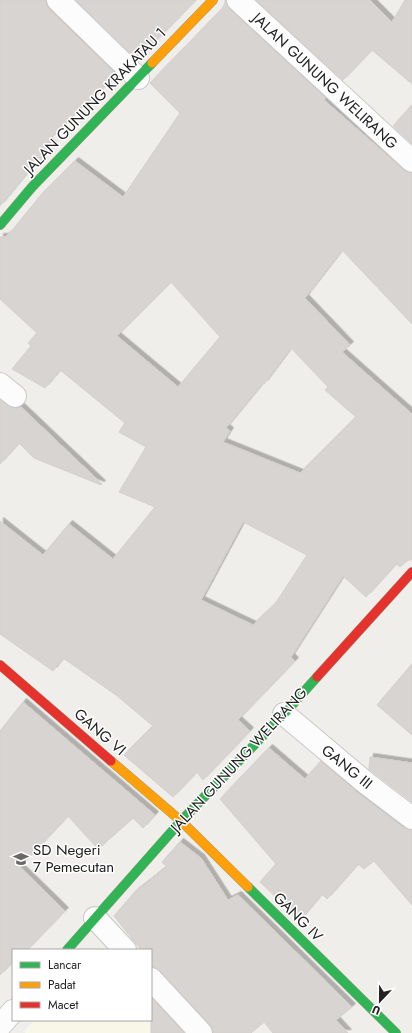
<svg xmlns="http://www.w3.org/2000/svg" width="412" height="1033" font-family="Jost,sans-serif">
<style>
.education{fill:#f8f7e8}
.building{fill:#d7d4d2;stroke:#d3d0cc;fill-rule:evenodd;filter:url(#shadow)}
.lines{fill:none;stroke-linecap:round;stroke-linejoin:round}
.street-casing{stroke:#c9c8c7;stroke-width:24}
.fast-casing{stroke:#999a82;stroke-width:10}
.slow-casing{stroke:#999a82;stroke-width:10}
.jam-casing{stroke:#999a82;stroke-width:10}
.street{stroke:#fdfcfc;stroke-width:22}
.fast{stroke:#30b455;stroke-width:9}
.slow{stroke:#ff9f0a;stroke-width:9}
.jam{stroke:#e5322d;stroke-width:9}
.labels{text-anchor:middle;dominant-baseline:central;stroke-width:3;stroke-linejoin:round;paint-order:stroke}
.street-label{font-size:15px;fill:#222;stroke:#fff}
.poi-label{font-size:15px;fill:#222;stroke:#fff;text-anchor:start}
</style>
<defs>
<filter id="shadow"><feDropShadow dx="3.5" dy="-3.5" stdDeviation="0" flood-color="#0004"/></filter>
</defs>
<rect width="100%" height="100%" fill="#f0eeeb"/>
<!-- education -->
<polygon class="education" points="151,993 186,1033 25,1033 26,1029 34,1020 151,1020"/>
<!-- building -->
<g class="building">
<polygon points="0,0 46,0 46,4 49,9 117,75 89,102 88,101 48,141 54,146 23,178 0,206"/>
<polygon points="76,0 196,0 137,60"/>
<path d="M225,0L230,9L326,98L324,100L404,170L412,173V324L342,250L305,298L350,345L342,352L412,414V560H408L400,567L396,564L366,597L343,576L291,657L295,661L238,720L250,731L203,780L197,772L173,797L124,755L153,726L116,695L63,658L53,671L0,634V521L43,555L69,524L113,559L155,507L119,492L146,447L119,432L125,423L60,370L45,388L12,369L31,346L28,343L37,333L0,299V237H5L10,233L41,195L75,161L123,197L180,113L150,83L222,9L225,3ZM171,282L220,337L178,387L117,336ZM291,348L328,387L325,390L356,417L300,473L223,442L230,431L226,428L263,383L264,384ZM243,522L307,555L275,604L253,625L201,600Z"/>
<polygon points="256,0 370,0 392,22 405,0 412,0 412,84 372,50 343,80"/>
<polygon points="412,105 412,144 393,126"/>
<polygon points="0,400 13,408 21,407 102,484 101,485 34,458 19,443 0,464"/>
<polygon points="412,664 412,735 377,705"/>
<polygon points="23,702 155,815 143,828 133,818 98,849 68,816 20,867 65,911 27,950 13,950 13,962 0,975 0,731"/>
<polygon points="269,748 305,779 321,761 358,793 404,828 412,830 412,905 374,861 364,869 358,864 327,899 322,894 300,920 260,882 276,864 220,799"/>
<polygon points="370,757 412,763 412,802 369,769"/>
<polygon points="180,842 201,858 228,900 238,895 352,1007 336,1020 348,1033 273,1033 264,1022 251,1033 213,1033 210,1025 160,971 155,967 151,967 151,950 141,950 114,916 134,893 167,867 162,862"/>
<polygon points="151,997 184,1033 151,1033"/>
</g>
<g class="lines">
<!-- street casing -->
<g class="street-casing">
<g id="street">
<polyline points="58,0 138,78"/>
<polyline points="238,0 412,161"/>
<polyline points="0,384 15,396"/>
<polyline points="284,714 366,783 412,818"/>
<polyline points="95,918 125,950"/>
<polyline points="151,979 201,1033"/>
<polyline points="0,1026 13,1011"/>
</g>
</g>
<!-- fast casing -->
<g class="fast-casing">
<g id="fast">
<polyline points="0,225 32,187 152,63"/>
<polyline points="248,887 396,1033"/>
<polyline points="67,950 181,821 284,714 317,677"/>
</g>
</g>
<!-- slow casing -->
<g class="slow-casing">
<g id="slow">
<polyline points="152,63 213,0"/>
<polyline points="111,761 181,821 248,887"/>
</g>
</g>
<!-- jam casing -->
<g class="jam-casing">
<g id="jam">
<polyline points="0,665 111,761"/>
<polyline points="317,677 412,572"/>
</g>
</g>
<!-- street -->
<use href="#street" class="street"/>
<!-- fast -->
<use href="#fast" class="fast"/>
<!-- slow -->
<use href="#slow" class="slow"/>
<!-- jam -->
<use href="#jam" class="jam"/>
</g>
<!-- icons -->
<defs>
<g id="school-bare" transform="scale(1.2)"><path d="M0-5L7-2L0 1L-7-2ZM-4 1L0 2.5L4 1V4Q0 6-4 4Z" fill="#6a6968" stroke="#fff" stroke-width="2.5" paint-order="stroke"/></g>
</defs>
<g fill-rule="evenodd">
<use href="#school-bare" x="21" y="859"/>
</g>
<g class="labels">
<!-- street labels -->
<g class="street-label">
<text transform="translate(325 81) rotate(43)">JALAN GUNUNG WELIRANG</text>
<text transform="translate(95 101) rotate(-46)">JALAN GUNUNG KRAKATAU 1</text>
<text transform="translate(100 732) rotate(41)">GANG VI</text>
<text transform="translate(239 760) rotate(-47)">JALAN GUNUNG WELIRANG</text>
<text transform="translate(347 767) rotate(39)">GANG III</text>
<text transform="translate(298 917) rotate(45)">GANG IV</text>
</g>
<!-- poi labels -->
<g class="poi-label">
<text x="33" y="850">SD Negeri<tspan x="33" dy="17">7 Pemecutan</tspan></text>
</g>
</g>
<!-- legend -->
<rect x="12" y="949" width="140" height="72" fill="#ffffff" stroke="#a7a7a7"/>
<rect x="20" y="962" width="20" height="6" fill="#30b455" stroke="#a7a7a7"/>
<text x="48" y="969" font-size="12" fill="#222222">Lancar</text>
<rect x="20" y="982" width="20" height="6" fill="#ff9f0a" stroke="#a7a7a7"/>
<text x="48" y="989" font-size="12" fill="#222222">Padat</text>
<rect x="20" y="1002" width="20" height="6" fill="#e5322d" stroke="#a7a7a7"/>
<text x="48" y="1009" font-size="12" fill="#222222">Macet</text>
<!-- north arrow -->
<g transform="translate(380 1001) rotate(202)" stroke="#ffffff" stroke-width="3" paint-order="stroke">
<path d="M0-3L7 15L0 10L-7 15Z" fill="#222222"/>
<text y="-6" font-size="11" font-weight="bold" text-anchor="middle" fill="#222222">U</text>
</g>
</svg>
